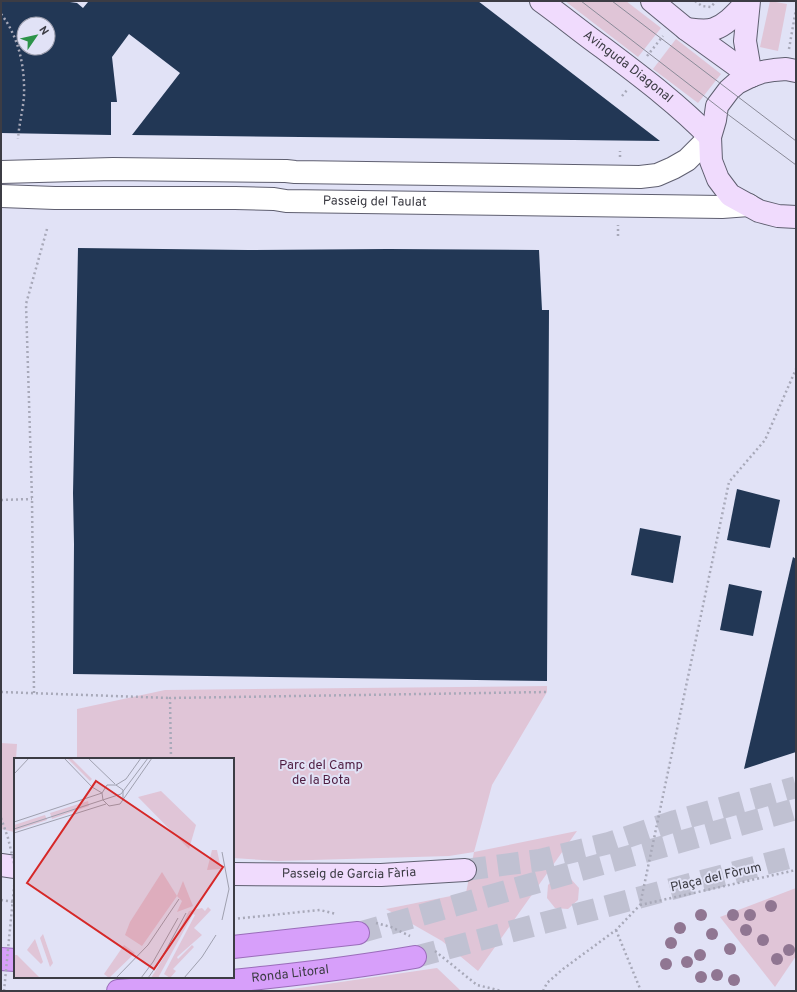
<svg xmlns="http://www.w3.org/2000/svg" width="797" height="992" font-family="Overpass,sans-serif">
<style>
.green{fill:#e0c5d7}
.building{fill:#223755;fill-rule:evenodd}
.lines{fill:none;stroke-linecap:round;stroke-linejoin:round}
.secondary-tunnel{stroke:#c0c1d2;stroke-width:22;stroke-dasharray:22 11;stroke-linecap:butt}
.trunk-tunnel{stroke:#c0c1d2;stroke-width:22;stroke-dasharray:22 11;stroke-linecap:butt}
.tertiary-casing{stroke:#5f5f70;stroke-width:24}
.secondary-casing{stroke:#5f5f70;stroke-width:24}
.trunk-casing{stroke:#9a6dba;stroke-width:24}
.path{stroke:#a8a9b9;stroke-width:2.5;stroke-dasharray:2 3;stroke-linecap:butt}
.tertiary{stroke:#fff;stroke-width:22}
.secondary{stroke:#f0dbfd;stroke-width:22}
.trunk{stroke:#d79ffa;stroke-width:22}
.tram{stroke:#8a8a98;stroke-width:1}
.path-bridge{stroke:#a8a9b9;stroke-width:2.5;stroke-dasharray:2 3;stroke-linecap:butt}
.tree{fill:#907692}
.labels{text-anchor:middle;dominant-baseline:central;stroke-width:4;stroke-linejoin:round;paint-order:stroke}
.street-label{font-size:13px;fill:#3c3c44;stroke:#e1e2f6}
.park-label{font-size:13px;fill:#4e1d41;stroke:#e1e2f6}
.inset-road{fill:none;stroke:#9fa0af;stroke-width:1}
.view{fill:#d62828;fill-opacity:0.15;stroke:#d62828;stroke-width:2}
.inset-edge{fill:none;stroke:#3c3c44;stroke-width:2}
</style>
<rect width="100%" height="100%" fill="#e1e2f6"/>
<!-- green -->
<g class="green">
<polygon points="565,1 626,1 661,28 638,57"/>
<polygon points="770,1 787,4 778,51 760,47"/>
<polygon points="676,39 721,74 698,103 653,69"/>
<polygon points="547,686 547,692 492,785 474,852 577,831 478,971 442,941 386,909 466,893 474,852 449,856 278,861 233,858 233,759 77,759 77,709 165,690"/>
<polygon points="1,743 17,744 16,759 15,759 14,832 1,829"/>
<polygon points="557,877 570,878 579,888 578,900 568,909 555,908 547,898 548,885"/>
<polygon points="796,888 796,956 775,987 720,917"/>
<polygon points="437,968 461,991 279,991"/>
</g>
<!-- building -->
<g class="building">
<path d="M1,1H63L77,3L83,8L88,2L86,1H478L660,141L132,135L180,73L129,34L112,57L117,102H111V135L1,133ZM24,24H48V48H24Z"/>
<polygon points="78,248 248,250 388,249 539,250 542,310 549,310 547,681 73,674 74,544 73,493"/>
<polygon points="737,489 780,500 770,548 727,540"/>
<polygon points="640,528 681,536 673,583 631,575"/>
<polygon points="793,557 796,559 796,752 744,769"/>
<polygon points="729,584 762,591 753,636 720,630"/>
</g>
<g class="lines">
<!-- secondary-tunnel -->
<polyline class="secondary-tunnel" points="465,870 540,860 609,843 675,821 796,787"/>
<!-- trunk-tunnel -->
<g class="trunk-tunnel">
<polyline points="358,933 796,809"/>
<polyline points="415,957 796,856"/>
</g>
<!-- tertiary casing -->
<g class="tertiary-casing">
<g id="tertiary">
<polyline points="1,172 113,169 286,171 295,172 640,177 657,175 673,168 687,160 710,137"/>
<path id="s1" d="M1,196L55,198H235L274,199L286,201L722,207L749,205"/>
</g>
</g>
<!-- secondary casing -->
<g class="secondary-casing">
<g id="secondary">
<path id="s2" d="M541,1C562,16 581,32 602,47C639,75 677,103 710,137"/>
<polyline points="652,1 686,29 751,76"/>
<polyline points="749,1 745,41 751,76"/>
<path d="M686,29C695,30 706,32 714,29C728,24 738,11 748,1"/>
<polyline points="796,71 786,69 774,70 762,72 751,76 737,83 729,90 717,106 715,120 710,137 711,161 718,179 730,195 759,211 778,216 796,217"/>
<polyline points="1,865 15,867"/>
<path id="s3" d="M233,874L381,875L465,870"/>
</g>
</g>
<!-- trunk casing -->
<g class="trunk-casing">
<g id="trunk">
<polyline points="233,947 358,933"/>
<polyline points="1,959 15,960"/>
<path id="s4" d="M118,991C217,983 317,974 415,957"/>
</g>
</g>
<!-- path -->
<g class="path">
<polyline points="695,1 702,6 711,7 716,1"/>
<path d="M1,14C19,37 25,67 24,96C23,110 19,124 18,139"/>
<polyline points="789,49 796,9"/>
<polyline points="647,56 663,36"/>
<polyline points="622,96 627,90"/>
<polyline points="620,157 620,151"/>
<polyline points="618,236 618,225"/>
<polyline points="1,500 32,499"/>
<polyline points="1,692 170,698"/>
<polyline points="34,693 32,499 26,304 47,229"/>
<polyline points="140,759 145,759"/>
<polyline points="171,759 170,698 547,692"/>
<polyline points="1,900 15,902"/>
<polyline points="640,905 796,870"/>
<polyline points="233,919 320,910 336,914"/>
<polyline points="376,923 391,927 410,936"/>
<polyline points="616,930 641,991"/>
<polyline points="435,951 477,985 502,991"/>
<polyline points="543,991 547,983 563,969 616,930 640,905 729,482 765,440 796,369"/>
</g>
<!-- tertiary -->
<use href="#tertiary" class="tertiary"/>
<!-- secondary -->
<use href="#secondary" class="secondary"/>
<!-- trunk -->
<use href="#trunk" class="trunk"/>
<!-- tram -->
<g class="tram">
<polyline points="581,1 730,116 796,165"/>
<polyline points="612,1 796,141"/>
</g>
<!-- path-bridge -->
<g class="path-bridge">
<polyline points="1,818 8,838 15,867"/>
<polyline points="4,991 15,877"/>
</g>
</g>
<!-- trees -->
<g class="tree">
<circle cx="771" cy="906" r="6"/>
<circle cx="701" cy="915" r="6"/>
<circle cx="733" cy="915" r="6"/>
<circle cx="750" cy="915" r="6"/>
<circle cx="680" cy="928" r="6"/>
<circle cx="746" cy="930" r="6"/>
<circle cx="712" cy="934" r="6"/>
<circle cx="763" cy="940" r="6"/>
<circle cx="671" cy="943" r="6"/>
<circle cx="730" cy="949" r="6"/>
<circle cx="789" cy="950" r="6"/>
<circle cx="700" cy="955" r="6"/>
<circle cx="777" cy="959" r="6"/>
<circle cx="687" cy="962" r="6"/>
<circle cx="666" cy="964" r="6"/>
<circle cx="717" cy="975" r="6"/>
<circle cx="701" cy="977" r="6"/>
<circle cx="734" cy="980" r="6"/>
</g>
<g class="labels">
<!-- street labels -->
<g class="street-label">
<text stroke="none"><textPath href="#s2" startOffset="109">Avinguda Diagonal</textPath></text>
<text stroke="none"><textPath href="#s1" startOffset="374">Passeig del Taulat</textPath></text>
<text stroke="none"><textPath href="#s3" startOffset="116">Passeig de Garcia Fària</textPath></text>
<text transform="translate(716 878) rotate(-13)">Plaça del Fòrum</text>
<text stroke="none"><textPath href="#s4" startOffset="173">Ronda Litoral</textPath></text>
</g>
<!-- park labels -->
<g class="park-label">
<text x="321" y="766">Parc del Camp<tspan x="321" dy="15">de la Bota</tspan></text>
</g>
</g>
<!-- overview -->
<g transform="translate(14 758)">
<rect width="220" height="220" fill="#e1e2f6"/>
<path d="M53,0H57L78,21L76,23ZM147,33L182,67L175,91L124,39ZM74,43L75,48L38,61L36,55ZM31,57L33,62L0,73V67ZM198,92H203L207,111L193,112ZM148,114L163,138L169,123L179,148L163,154L168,143L163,138L128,188L111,177L116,164ZM194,149L197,152L180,170L188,177L163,199L164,201L178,187L180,189L159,211L162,213L156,220L150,216L181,157L179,156L144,220H137L161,181L175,153L188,150L191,153ZM29,176L39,205L36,209L26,180ZM21,181L29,204L27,206L13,192ZM110,187L121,195L95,220L90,216ZM0,197H3L26,220H0Z" fill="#e0c5d7"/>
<path class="inset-road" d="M50,0L78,29L88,35M74,0L101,26M0,16L15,0M102,27L112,21L127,0M88,35L89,42L95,48L106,46L138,0M88,35L93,27H102L109,32V42M0,64L88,35M0,71L107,36L134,0M0,75L92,46M208,162L215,131L208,94M102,220L134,187L165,141M127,220L139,204L164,160M134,220L146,203L172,155M170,220L188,199L202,177"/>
<path class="view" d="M82,23L209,109L140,211L13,125Z"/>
<rect width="220" height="220" class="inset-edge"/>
</g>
<!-- border -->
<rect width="797" height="992" fill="none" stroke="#3c3c44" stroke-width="4"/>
<!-- north arrow -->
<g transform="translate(36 36) rotate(56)"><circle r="19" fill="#e1e2f6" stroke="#9fa0af"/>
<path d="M0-3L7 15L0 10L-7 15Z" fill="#2c9349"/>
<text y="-6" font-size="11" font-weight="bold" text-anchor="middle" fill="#3c3c44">N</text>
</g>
</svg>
